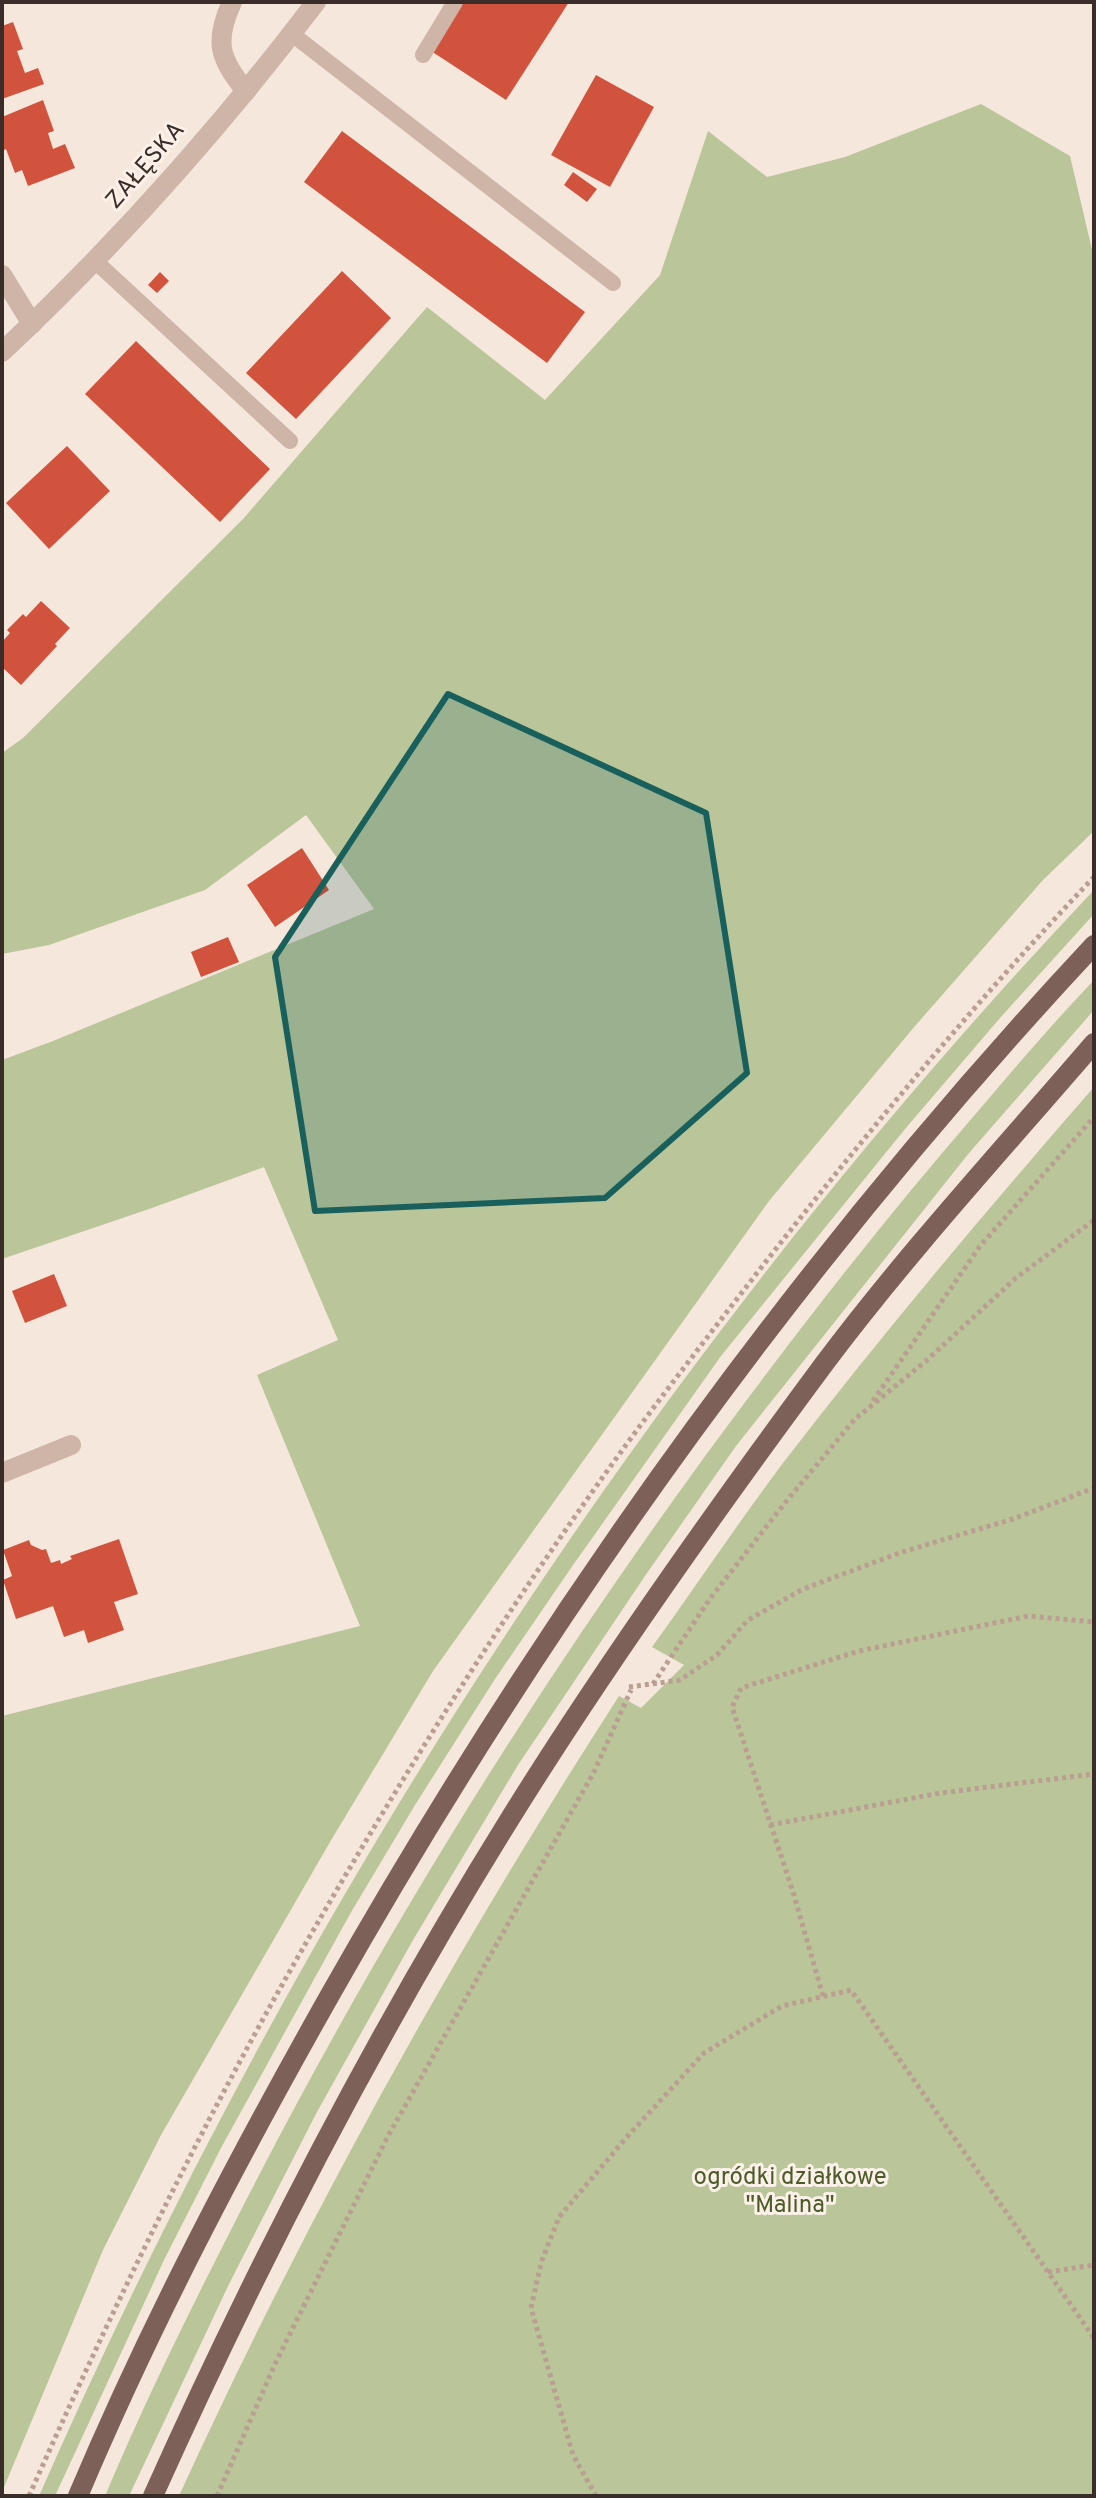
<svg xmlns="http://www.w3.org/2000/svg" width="1096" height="2498" font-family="Overpass,sans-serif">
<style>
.green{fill:#bbc59a}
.building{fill:#d1533e}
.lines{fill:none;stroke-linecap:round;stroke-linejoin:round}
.path{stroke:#ba9e91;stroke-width:5;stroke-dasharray:4 4;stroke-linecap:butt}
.lane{stroke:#ceb5a7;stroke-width:16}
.street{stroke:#ceb5a7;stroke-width:20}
.primary{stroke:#7d6058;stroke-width:20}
.marked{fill:#19605d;fill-opacity:0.2;stroke:#19605d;stroke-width:6;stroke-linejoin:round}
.labels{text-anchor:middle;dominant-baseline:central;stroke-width:6;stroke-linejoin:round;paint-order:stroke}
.street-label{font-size:24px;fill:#3a2c28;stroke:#fbf1e9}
.park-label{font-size:24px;fill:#4d5a29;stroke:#fbf1e9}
</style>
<rect width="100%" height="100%" fill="#f5e7dc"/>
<!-- green -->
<g class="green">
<polygon points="981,104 1070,156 1094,258 1094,831 1043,880 915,1026 769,1201 433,1671 330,1842 161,2135 103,2250 2,2492 2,1716 360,1626 257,1375 338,1340 264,1167 152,1208 2,1259 2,1060 53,1041 374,909 306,815 205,890 49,945 2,954 2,753 23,738 243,519 427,307 545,400 660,275 708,131 767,177 845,157"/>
<path d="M1094,890V914L1000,1018L905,1129L721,1356L571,1568L495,1679L415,1805L350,1914L221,2148L164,2260L55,2496H39C298,1906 651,1358 1094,890Z"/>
<path d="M1094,980V1010L969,1153L736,1446L645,1576L518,1765L413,1940L317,2112L230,2282L129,2496H105C145,2401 191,2308 238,2216C389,1919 566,1638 767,1373C835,1283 905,1195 979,1110C1016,1066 1054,1022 1094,980Z"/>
<path d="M1094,1087V2496H179C306,2218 454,1952 619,1696L641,1708L684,1665L652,1647C696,1586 738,1523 783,1463C882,1334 987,1210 1094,1087Z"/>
</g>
<!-- building -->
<g class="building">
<polygon points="463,2 569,2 506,100 431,51"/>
<polygon points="13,22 23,49 17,51 25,73 38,68 44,84 2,99 2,26"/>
<polygon points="596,75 654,107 610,187 551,155"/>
<polygon points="43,100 54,131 48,133 53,149 65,144 75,168 28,186 22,170 15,173 6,149 2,151 2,117"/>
<polygon points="342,131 585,312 547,363 304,182"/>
<polygon points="573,172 597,189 587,202 564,185"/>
<polygon points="342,271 391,318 296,419 246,373"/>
<polygon points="160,272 169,281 157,293 148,285"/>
<polygon points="136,341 270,469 220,522 85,394"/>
<polygon points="67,446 110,491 49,549 6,503"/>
<polygon points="41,601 70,628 55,644 57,646 21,685 2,667 2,642 10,633 7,630 23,614 26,617"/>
<polygon points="302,848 329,890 275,927 247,885"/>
<polygon points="228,937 239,962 201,977 191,952"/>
<polygon points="54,1274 67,1306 25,1323 12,1291"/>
<polygon points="119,1539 138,1594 114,1602 124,1630 88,1643 84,1630 64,1637 53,1606 16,1619 3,1580 12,1576 3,1550 29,1540 31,1545 42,1550 46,1549 51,1563 60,1560 61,1564 72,1559 70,1556"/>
</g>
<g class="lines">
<!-- path -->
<g class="path">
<polyline points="873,1401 980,1246 1094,1117"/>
<polyline points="653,1684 709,1600 784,1504 855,1419 926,1361 1016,1278 1094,1220"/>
<polyline points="629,1687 680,1680 717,1655 748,1620 803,1589 902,1552 1013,1519 1094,1488"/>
<polyline points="770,1825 940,1793 1094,1774"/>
<polyline points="823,1996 793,1892 732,1707 741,1688 859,1651 1028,1616 1094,1622"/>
<polyline points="1048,2272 1094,2265"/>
<path d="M29,2496C114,2305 205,2117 310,1936C414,1756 526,1579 651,1411C688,1362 726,1313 764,1264C869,1130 977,1000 1094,877"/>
<polyline points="217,2496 276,2362 388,2136 594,1772 631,1690"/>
<polyline points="596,2496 573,2455 531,2308 541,2263 559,2217 626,2138 704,2053 782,2006 851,1990 1094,2338"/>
</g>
<!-- lane -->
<g class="lane">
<polyline points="292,34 613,283"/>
<polyline points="423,55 455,2"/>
<polyline points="95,261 290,441"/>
</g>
<!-- street -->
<g class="street">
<path d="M232,2C214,41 219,59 246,91"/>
<polyline points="2,275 32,324"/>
<path d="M2,352C116,245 221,127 316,2"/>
<polyline points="2,1473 71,1445"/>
</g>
<!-- primary -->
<g class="primary">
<path d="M78,2496C151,2323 238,2158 330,1995C544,1617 798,1262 1094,945"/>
<path d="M153,2496C258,2262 376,2034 511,1817C608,1661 715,1511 824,1364C908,1252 1003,1149 1094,1043"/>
</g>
</g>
<!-- marked area -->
<path class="marked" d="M448,694L706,813L747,1073L605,1198L315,1211L275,957Z"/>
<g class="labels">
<!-- street labels -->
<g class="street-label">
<text transform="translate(146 166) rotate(-49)">ZAŁĘSKA</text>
</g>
<!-- park labels -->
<g class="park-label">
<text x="790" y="2178">ogródki działkowe<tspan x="790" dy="28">"Malina"</tspan></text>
</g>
</g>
<!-- border -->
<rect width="1096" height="2498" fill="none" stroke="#3a2c28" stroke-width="8"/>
</svg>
